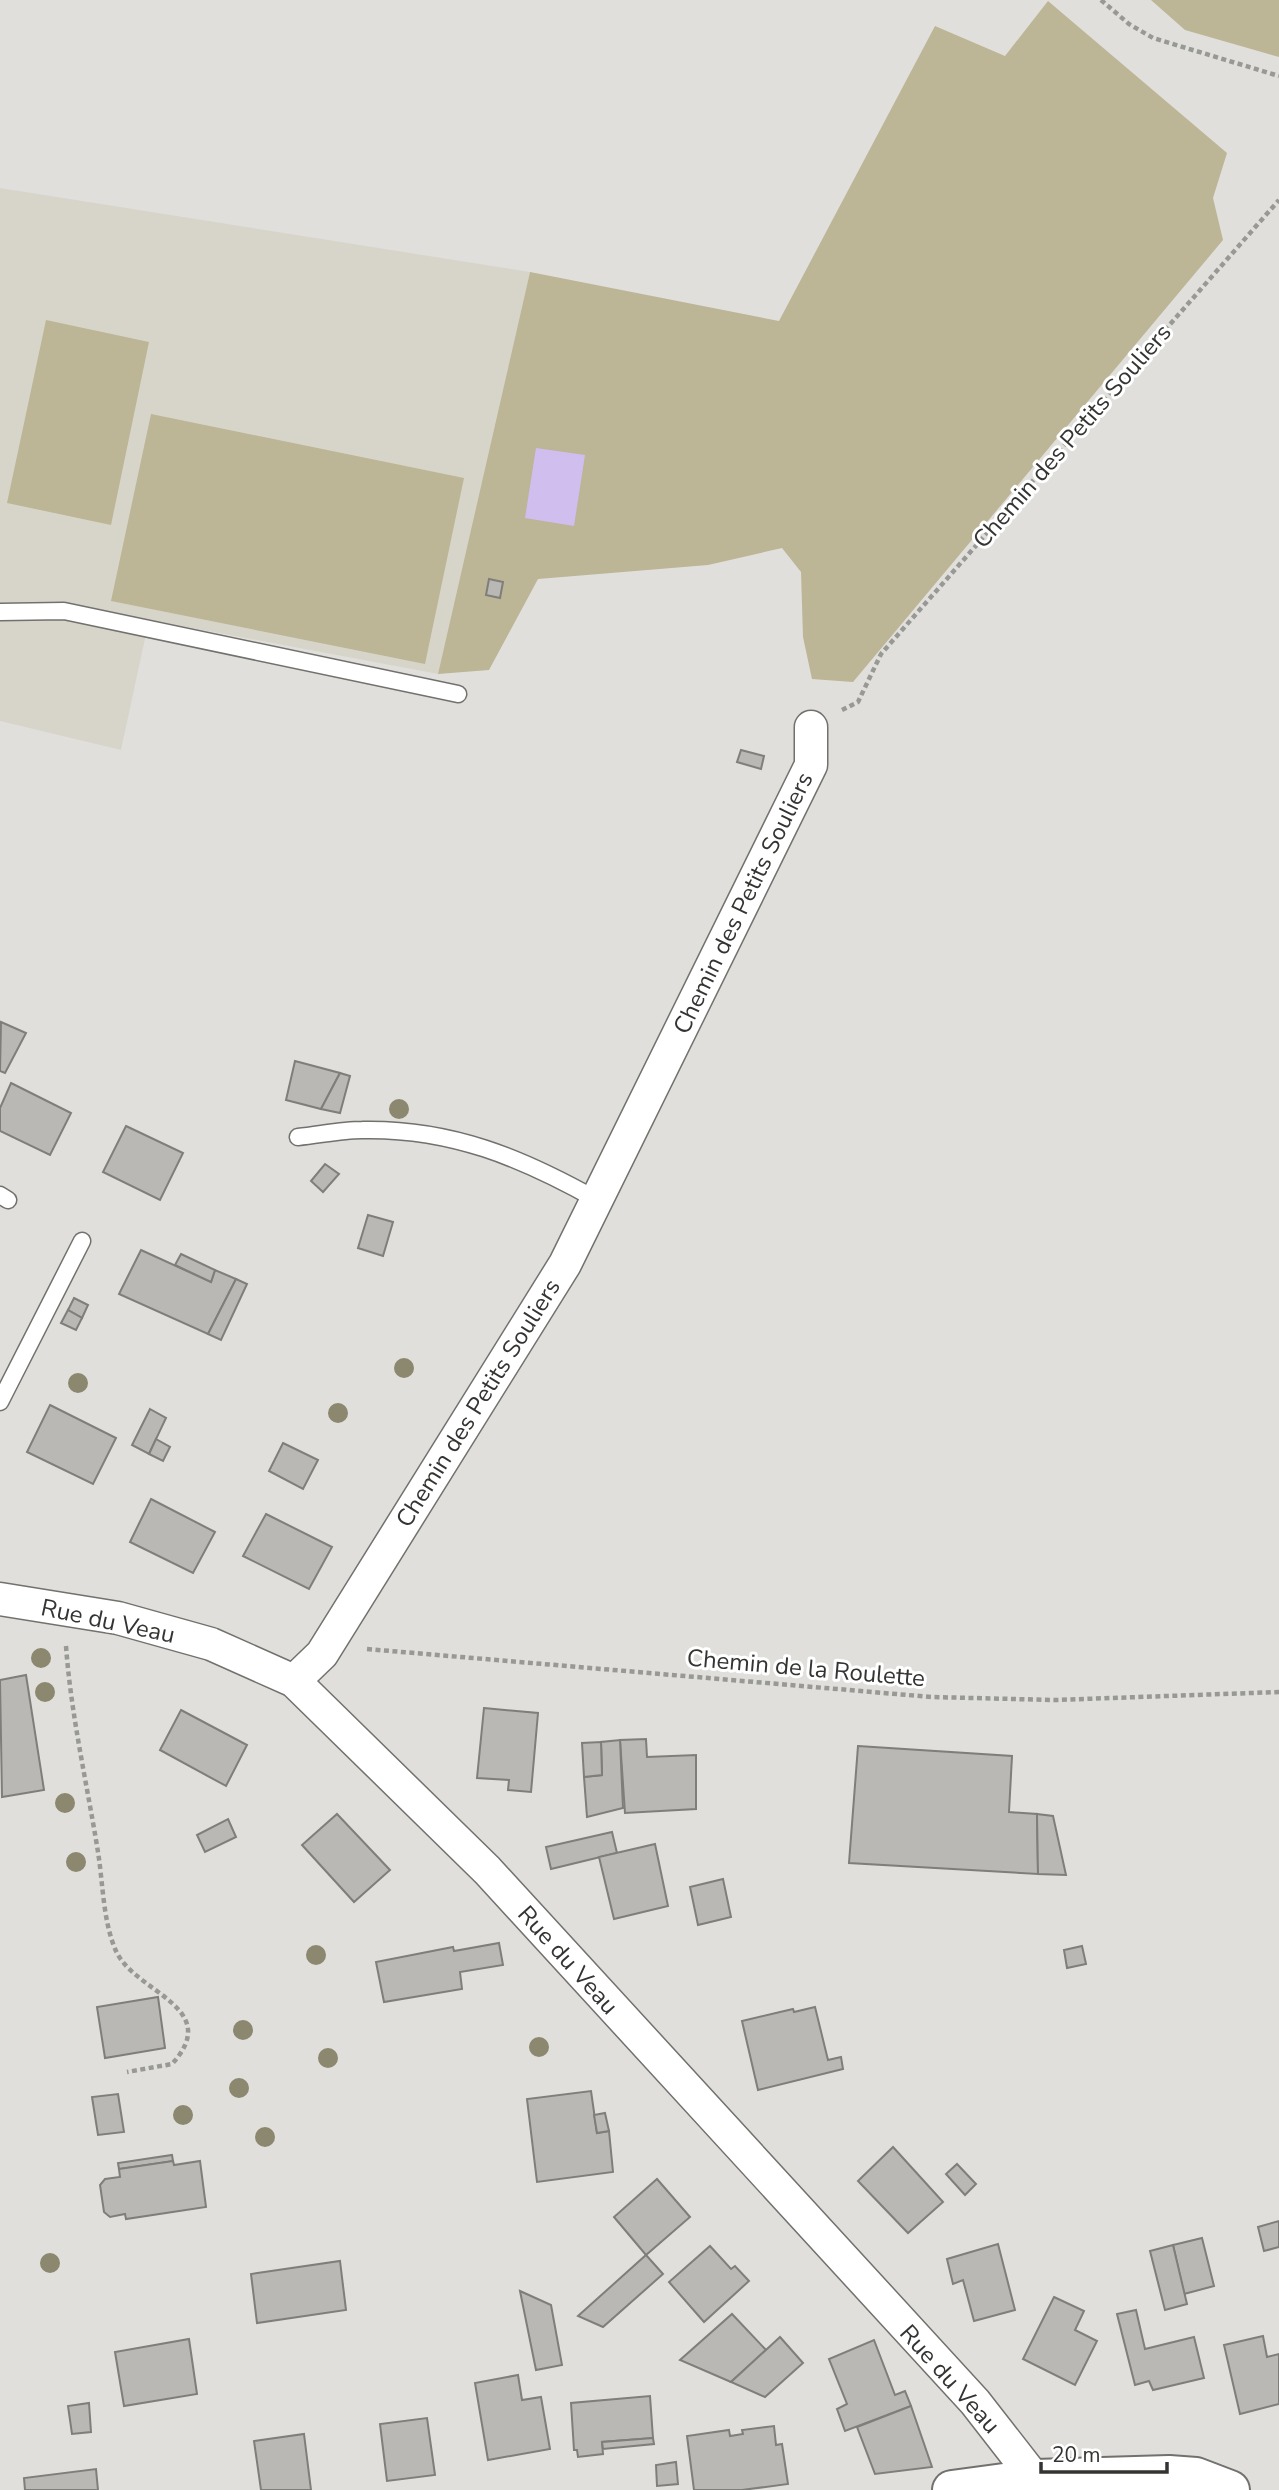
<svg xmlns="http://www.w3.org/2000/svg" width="1279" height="2490" font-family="'Nunito Sans',sans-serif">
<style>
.built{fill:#d7d5ca}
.green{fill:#bcb596}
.water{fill:#d0beef}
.building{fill:#b9b8b5;stroke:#7f7e7b;stroke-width:2}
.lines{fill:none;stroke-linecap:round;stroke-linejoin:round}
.service-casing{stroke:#72716e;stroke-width:19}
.minor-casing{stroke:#72716e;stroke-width:35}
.secondary-casing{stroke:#72716e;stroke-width:42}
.path{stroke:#989895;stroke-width:4.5;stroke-dasharray:5 3.5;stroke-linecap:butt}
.service{stroke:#fff;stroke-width:16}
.minor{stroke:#fff;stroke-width:32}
.secondary{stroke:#fff;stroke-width:38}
.tree{fill:#8c876f}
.labels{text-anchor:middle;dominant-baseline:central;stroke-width:6;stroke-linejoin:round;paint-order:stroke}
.street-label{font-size:24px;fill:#343432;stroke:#fff}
</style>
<rect width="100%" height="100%" fill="#e0dfdc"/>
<!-- built -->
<polygon class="built" points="0,188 530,272 438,674 149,620 121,750 0,721"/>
<!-- green -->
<g class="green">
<polygon points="1151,0 1279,0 1279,57 1185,30"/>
<polygon points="1048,1 1227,153 1213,198 1223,240 853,682 812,679 803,637 801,572 782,548 708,565 538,579 489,670 438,674 530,272 779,321 935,26 1005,56"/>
<polygon points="46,320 149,342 111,525 7,503"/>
<polygon points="151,414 464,478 425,664 111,601"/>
</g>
<!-- water -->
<polygon class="water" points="536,448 585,455 574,526 525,518"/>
<!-- building -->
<g class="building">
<polygon points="489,579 503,582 500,598 486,595"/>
<polygon points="741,750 764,756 761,769 737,762"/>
<polygon points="1,1022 26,1033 5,1073 0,1071"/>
<polygon points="295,1061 340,1073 321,1109 286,1100"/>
<polygon points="340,1073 350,1076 340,1113 321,1109"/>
<polygon points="11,1083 71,1113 50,1155 0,1131 0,1108"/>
<polygon points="126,1126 183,1153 160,1200 103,1172"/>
<polygon points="325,1164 339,1174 323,1192 311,1181"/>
<polygon points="368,1215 393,1222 383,1256 358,1248"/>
<polygon points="141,1250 211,1282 215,1270 236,1279 208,1334 119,1294"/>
<polygon points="181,1254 215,1270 211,1282 175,1265"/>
<polygon points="236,1279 247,1284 221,1340 208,1334"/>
<polygon points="74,1298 88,1305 82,1318 68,1310"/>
<polygon points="68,1310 82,1318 76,1330 61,1323"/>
<polygon points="50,1405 116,1438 93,1484 27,1452"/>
<polygon points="150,1409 166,1418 149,1454 132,1445"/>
<polygon points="156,1439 170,1447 163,1461 149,1454"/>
<polygon points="283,1443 318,1460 303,1489 269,1471"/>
<polygon points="151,1499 215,1532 193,1573 130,1542"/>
<polygon points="266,1514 332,1547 309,1589 243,1556"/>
<polygon points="26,1675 44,1790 2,1797 0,1680"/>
<polygon points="484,1708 538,1713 531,1792 508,1790 509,1780 477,1778"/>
<polygon points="181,1710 247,1745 226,1786 160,1750"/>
<polygon points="646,1739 647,1757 696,1755 696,1809 625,1813 620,1740"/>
<polygon points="620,1740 623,1808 587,1817 584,1777 602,1775 601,1742"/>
<polygon points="601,1742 602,1775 584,1777 582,1743"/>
<polygon points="858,1746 1012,1756 1009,1812 1037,1814 1038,1874 849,1863"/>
<polygon points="337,1814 390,1870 354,1902 302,1845"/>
<polygon points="1037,1814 1053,1816 1066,1875 1038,1874"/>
<polygon points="228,1819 236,1837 205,1852 197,1835"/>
<polygon points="612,1832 617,1853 551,1869 546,1847"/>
<polygon points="655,1844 668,1906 614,1919 599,1857"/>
<polygon points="723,1879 731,1917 698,1925 690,1887"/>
<polygon points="499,1943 503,1965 460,1972 462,1989 384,2002 376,1962 453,1947 454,1951"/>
<polygon points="1082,1946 1086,1964 1067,1968 1064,1950"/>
<polygon points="158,1997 165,2048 105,2058 97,2007"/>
<polygon points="815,2007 828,2060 841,2057 843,2069 758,2090 742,2021 793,2009 794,2012"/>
<polygon points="591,2091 597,2133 609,2131 613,2172 537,2182 527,2099"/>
<polygon points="118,2094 124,2132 98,2135 92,2097"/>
<polygon points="605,2113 609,2131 597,2133 594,2115"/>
<polygon points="893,2147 943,2202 908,2233 858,2181"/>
<polygon points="172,2155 173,2161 119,2169 118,2163"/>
<polygon points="173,2161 174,2165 200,2161 206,2207 126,2219 125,2214 110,2217 104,2212 100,2185 105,2179 120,2177 119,2169"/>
<polygon points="957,2164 976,2184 965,2195 946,2174"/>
<polygon points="657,2179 690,2217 646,2255 614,2217"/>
<polygon points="1279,2221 1279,2247 1264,2251 1258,2227"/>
<polygon points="1202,2238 1214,2286 1184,2294 1173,2245"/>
<polygon points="998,2244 1015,2310 974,2321 963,2280 953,2284 947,2259"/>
<polygon points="1173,2245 1187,2304 1165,2310 1150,2251"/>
<polygon points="710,2246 731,2269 735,2266 749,2281 704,2322 669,2282"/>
<polygon points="646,2255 663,2274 603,2327 578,2316"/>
<polygon points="340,2261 346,2310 257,2323 251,2274"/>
<polygon points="520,2291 551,2305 562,2365 536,2370"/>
<polygon points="1054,2297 1084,2311 1075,2330 1097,2341 1075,2385 1023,2359"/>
<polygon points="1136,2310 1145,2349 1194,2337 1204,2378 1153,2390 1149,2381 1135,2385 1117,2314"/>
<polygon points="732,2314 766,2350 731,2382 680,2360"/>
<polygon points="1263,2336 1267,2357 1279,2354 1279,2404 1240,2414 1224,2345"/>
<polygon points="780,2337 803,2363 765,2397 731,2382"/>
<polygon points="189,2339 197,2394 124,2406 115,2352"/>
<polygon points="874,2340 895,2395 905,2391 911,2406 845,2431 837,2409 847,2404 829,2359"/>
<polygon points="518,2375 522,2400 541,2397 550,2449 488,2460 475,2383"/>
<polygon points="650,2396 653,2438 602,2442 603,2454 578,2457 577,2450 574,2450 571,2403"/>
<polygon points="89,2403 91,2432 72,2434 68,2406"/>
<polygon points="911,2406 932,2467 875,2474 857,2427"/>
<polygon points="427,2418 435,2475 387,2481 380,2424"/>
<polygon points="774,2426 776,2445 782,2444 788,2484 742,2490 694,2490 687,2436 729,2430 730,2436 743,2434 742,2430"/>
<polygon points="304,2434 311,2490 261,2490 254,2441"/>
<polygon points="653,2438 654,2444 603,2449 602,2442"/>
<polygon points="676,2462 678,2484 657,2486 656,2465"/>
<polygon points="96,2469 98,2490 25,2490 24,2478"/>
</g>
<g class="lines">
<!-- service casing -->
<g class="service-casing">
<g id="service">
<polyline points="0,612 64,611 458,694"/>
<path d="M298,1137C319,1135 341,1130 362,1130C451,1128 522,1158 597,1200"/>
<polyline points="0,1195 8,1200"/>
<polyline points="0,1402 82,1241"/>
</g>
</g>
<!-- minor casing -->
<g class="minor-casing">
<g id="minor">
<polyline points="0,1599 118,1618 211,1644 294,1681 487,1870 975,2402 1035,2479"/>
<polyline points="294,1681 322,1654 565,1264 811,765 811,727"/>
</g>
</g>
<!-- secondary casing -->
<g class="secondary-casing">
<polyline id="secondary" points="952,2490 1035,2479 1169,2475 1196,2477 1230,2490"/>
</g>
<!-- path -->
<g class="path">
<polyline points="1101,0 1129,24 1153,38 1279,76"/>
<polyline points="842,710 858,702 881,654 1279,200"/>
<path d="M66,1646C71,1715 87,1784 98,1852C103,1883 103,1922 116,1951C135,1993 224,2007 172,2064L127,2072"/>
<polyline points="367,1649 931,1697 1055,1700 1279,1692"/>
</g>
<!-- service -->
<use href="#service" class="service"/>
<!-- minor -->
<use href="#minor" class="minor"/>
<!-- secondary -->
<use href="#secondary" class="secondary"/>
</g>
<!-- trees -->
<g class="tree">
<circle cx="399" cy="1109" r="10"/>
<circle cx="404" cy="1368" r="10"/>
<circle cx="78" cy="1383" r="10"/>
<circle cx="338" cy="1413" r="10"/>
<circle cx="41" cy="1658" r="10"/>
<circle cx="45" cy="1692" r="10"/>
<circle cx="65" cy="1803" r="10"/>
<circle cx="76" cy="1862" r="10"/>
<circle cx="316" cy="1955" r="10"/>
<circle cx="243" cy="2030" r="10"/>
<circle cx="539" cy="2047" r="10"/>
<circle cx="328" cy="2058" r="10"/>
<circle cx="239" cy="2088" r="10"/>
<circle cx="183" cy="2115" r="10"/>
<circle cx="265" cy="2137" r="10"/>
<circle cx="50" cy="2263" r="10"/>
</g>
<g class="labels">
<!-- street labels -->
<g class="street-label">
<text transform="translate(1072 436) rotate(-49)">Chemin des Petits Souliers</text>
<text transform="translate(743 903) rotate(-64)">Chemin des Petits Souliers</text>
<text transform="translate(478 1403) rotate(-58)">Chemin des Petits Souliers</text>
<text transform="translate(108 1621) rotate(12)">Rue du Veau</text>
<text transform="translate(806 1668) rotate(5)">Chemin de la Roulette</text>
<text transform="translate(568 1960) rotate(48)">Rue du Veau</text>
<text transform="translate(950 2379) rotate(48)">Rue du Veau</text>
</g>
</g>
<!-- scale -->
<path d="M1041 2462v10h126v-10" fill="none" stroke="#343432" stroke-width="3.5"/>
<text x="1052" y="2462" font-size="21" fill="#343432" stroke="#ffffff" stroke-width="5" paint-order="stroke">20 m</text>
</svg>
